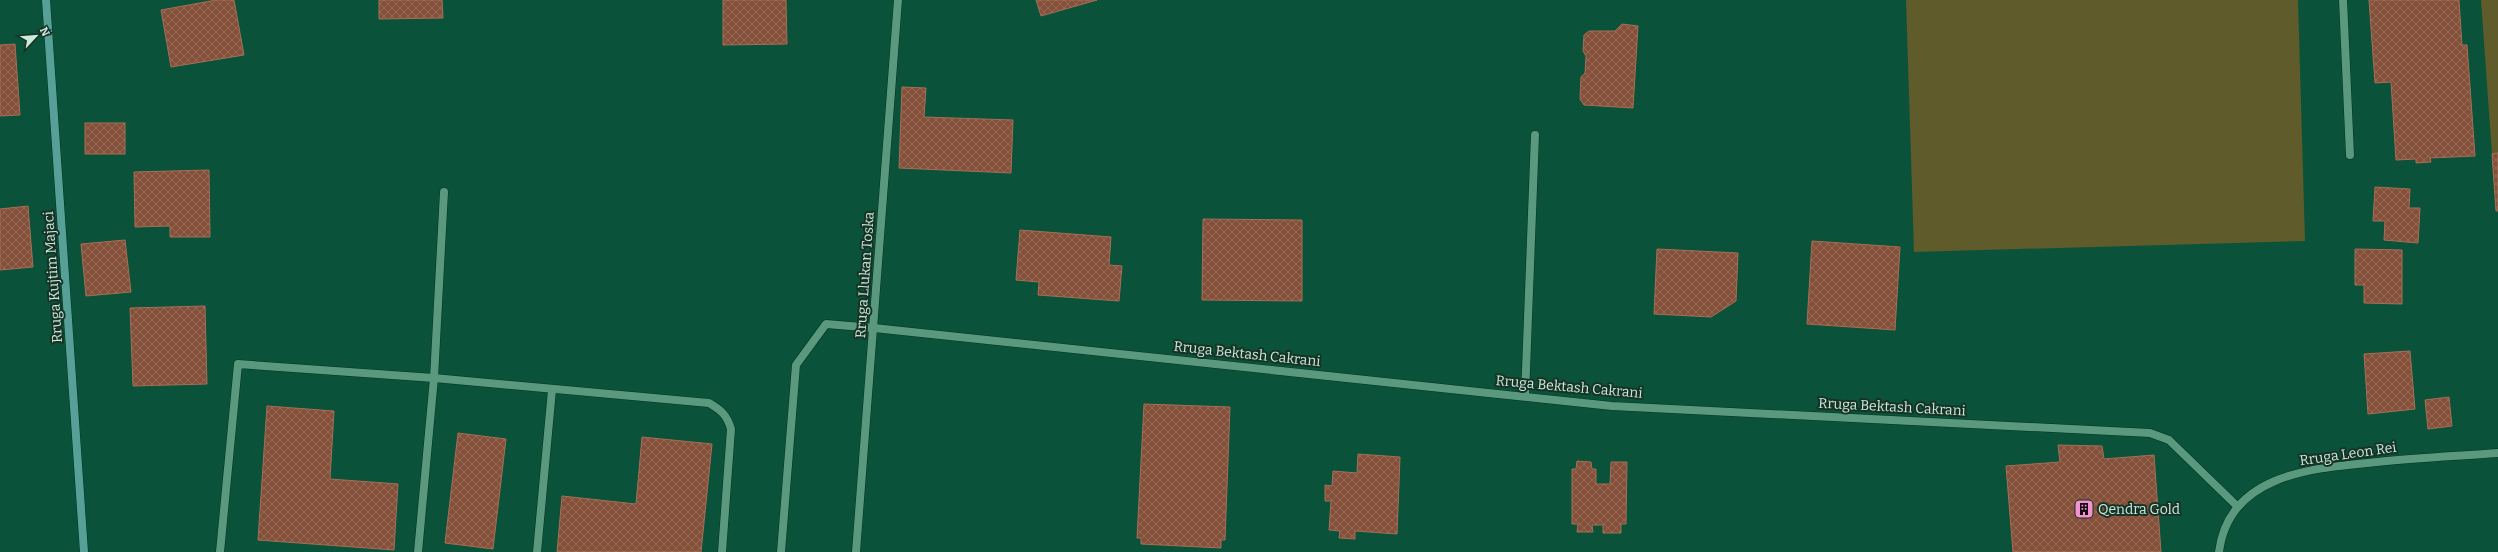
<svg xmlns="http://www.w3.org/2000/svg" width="2498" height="552" font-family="Bitter,serif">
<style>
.grass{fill:#605b2b}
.building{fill:url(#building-cross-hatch);stroke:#a66e57}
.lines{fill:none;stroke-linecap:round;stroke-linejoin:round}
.lane-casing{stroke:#003523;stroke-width:9}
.street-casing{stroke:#003523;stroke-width:9}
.secondary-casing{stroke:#003523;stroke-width:9}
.lane{stroke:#5a997d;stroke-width:8}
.street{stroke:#5a997d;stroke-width:8}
.secondary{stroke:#56a097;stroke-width:8}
.labels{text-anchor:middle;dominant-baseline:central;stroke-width:4;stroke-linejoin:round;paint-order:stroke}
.street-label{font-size:14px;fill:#cbeada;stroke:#173226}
.poi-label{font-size:14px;fill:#cbeada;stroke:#173226;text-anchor:start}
</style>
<defs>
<pattern id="building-cross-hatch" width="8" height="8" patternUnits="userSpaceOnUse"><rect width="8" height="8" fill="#855039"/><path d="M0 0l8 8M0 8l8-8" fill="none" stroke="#956955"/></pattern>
</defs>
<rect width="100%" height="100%" fill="#0a523a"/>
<!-- grass -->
<g class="grass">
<polygon points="1906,0 2298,0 2305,241 1914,252"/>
<polygon points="2481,0 2498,0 2498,211 2496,211"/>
</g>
<!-- building -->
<g class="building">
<polygon points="216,0 234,0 244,55 171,67 161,10"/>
<polygon points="379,0 442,0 443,18 379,19"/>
<polygon points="723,0 786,0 787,44 723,45"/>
<polygon points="1036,0 1097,0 1041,16"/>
<polygon points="2369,0 2459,0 2462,45 2467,45 2475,156 2430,158 2431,162 2416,163 2416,159 2396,160 2391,82 2375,83"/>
<polygon points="1622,24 1638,26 1633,108 1584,105 1580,99 1581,77 1585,73 1586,56 1583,51 1584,35 1589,31 1615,31"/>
<polygon points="15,44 20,115 0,116 0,45"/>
<polygon points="902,87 926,88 924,117 1013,120 1011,173 899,168"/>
<rect x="85" y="123" width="40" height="31"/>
<polygon points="2498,153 2498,211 2496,211 2492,154"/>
<polygon points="209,170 210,237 170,237 170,226 135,227 134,172"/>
<polygon points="2375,187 2410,189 2409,208 2420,208 2418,243 2384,240 2385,221 2373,221"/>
<polygon points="28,206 33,267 0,270 0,209"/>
<polygon points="1203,219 1302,220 1302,301 1202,300"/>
<polygon points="1020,230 1111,237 1109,265 1122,266 1119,301 1038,295 1039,282 1016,280"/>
<polygon points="125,240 131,292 86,296 81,244"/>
<polygon points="1812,241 1900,247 1895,330 1807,324"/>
<polygon points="1657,249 1738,253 1736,301 1711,317 1654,314"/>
<polygon points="2355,249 2402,250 2402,304 2364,303 2364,285 2355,285"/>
<polygon points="205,306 207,384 133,386 130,308"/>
<polygon points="2410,351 2415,409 2368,414 2364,354"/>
<polygon points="2449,397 2452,426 2428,429 2425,400"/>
<polygon points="1144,404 1230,407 1225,540 1221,540 1221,548 1141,544 1141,538 1137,538"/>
<polygon points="267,406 334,411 330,479 398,484 394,550 258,540"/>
<polygon points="458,433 506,439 493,549 445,543"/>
<polygon points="642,437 712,444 701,552 557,552 562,496 636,504"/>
<polygon points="2058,445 2102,446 2104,459 2154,455 2161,552 2013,552 2006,466 2060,462"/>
<polygon points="1358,454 1400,457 1397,534 1355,531 1355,539 1339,538 1340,531 1329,530 1331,501 1325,501 1325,485 1332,486 1333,471 1357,473"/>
<polygon points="1577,461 1591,462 1592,469 1596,469 1596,484 1610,484 1611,462 1627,462 1626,524 1621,524 1621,533 1603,533 1603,525 1592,525 1593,532 1577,532 1578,524 1572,524 1572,469 1576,469"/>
</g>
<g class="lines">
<!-- lane casing -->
<g class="lane-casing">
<g id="lane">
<polyline points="2343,0 2350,155"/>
<polyline points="781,552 796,365 826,324 874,328"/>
</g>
</g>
<!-- street casing -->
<g class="street-casing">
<g id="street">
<polyline points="874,328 1612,406 2150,433 2169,440 2237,506"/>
<polyline points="1525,396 1535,135"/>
<path d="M220,552L238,364L434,378L709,403C721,410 727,415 731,429L722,552"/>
<polyline points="418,552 434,378 444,192"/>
<polyline points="537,552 552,390"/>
<polyline points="856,552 898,0"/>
<path d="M2219,552C2229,473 2314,468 2377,462C2417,458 2458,456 2498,453"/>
</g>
</g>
<!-- secondary casing -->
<g class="secondary-casing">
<polyline id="secondary" points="46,0 84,552"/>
</g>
<!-- lane -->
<use href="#lane" class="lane"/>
<!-- street -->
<use href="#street" class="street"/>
<!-- secondary -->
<use href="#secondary" class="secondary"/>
</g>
<!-- icons -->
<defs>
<g id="building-square" transform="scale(1)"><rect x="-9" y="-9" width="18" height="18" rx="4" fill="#f790ce" stroke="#173226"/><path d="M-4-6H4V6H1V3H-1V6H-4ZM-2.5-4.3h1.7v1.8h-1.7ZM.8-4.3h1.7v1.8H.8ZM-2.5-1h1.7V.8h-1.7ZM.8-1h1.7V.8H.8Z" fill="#111"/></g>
</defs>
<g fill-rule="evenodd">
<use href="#building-square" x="2084" y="509"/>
</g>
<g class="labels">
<!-- street labels -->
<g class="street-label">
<text transform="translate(865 275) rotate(-86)">Rruga Llukan Toska</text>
<text transform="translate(53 277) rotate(-94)">Rruga Kujtim Majaci</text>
<text transform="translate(1247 354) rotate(6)">Rruga Bektash Cakrani</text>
<text transform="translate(1569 387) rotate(5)">Rruga Bektash Cakrani</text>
<text transform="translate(1892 407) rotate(3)">Rruga Bektash Cakrani</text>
<text transform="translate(2348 454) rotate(-8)">Rruga Leon Rei</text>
</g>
<!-- poi labels -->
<g class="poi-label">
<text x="2098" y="509">Qendra Gold</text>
</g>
</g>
<!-- north arrow -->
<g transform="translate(36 36) rotate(64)" stroke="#173226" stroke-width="3" paint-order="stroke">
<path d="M0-3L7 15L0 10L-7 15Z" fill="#cbeada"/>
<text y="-6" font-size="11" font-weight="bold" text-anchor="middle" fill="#cbeada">N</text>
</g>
</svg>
